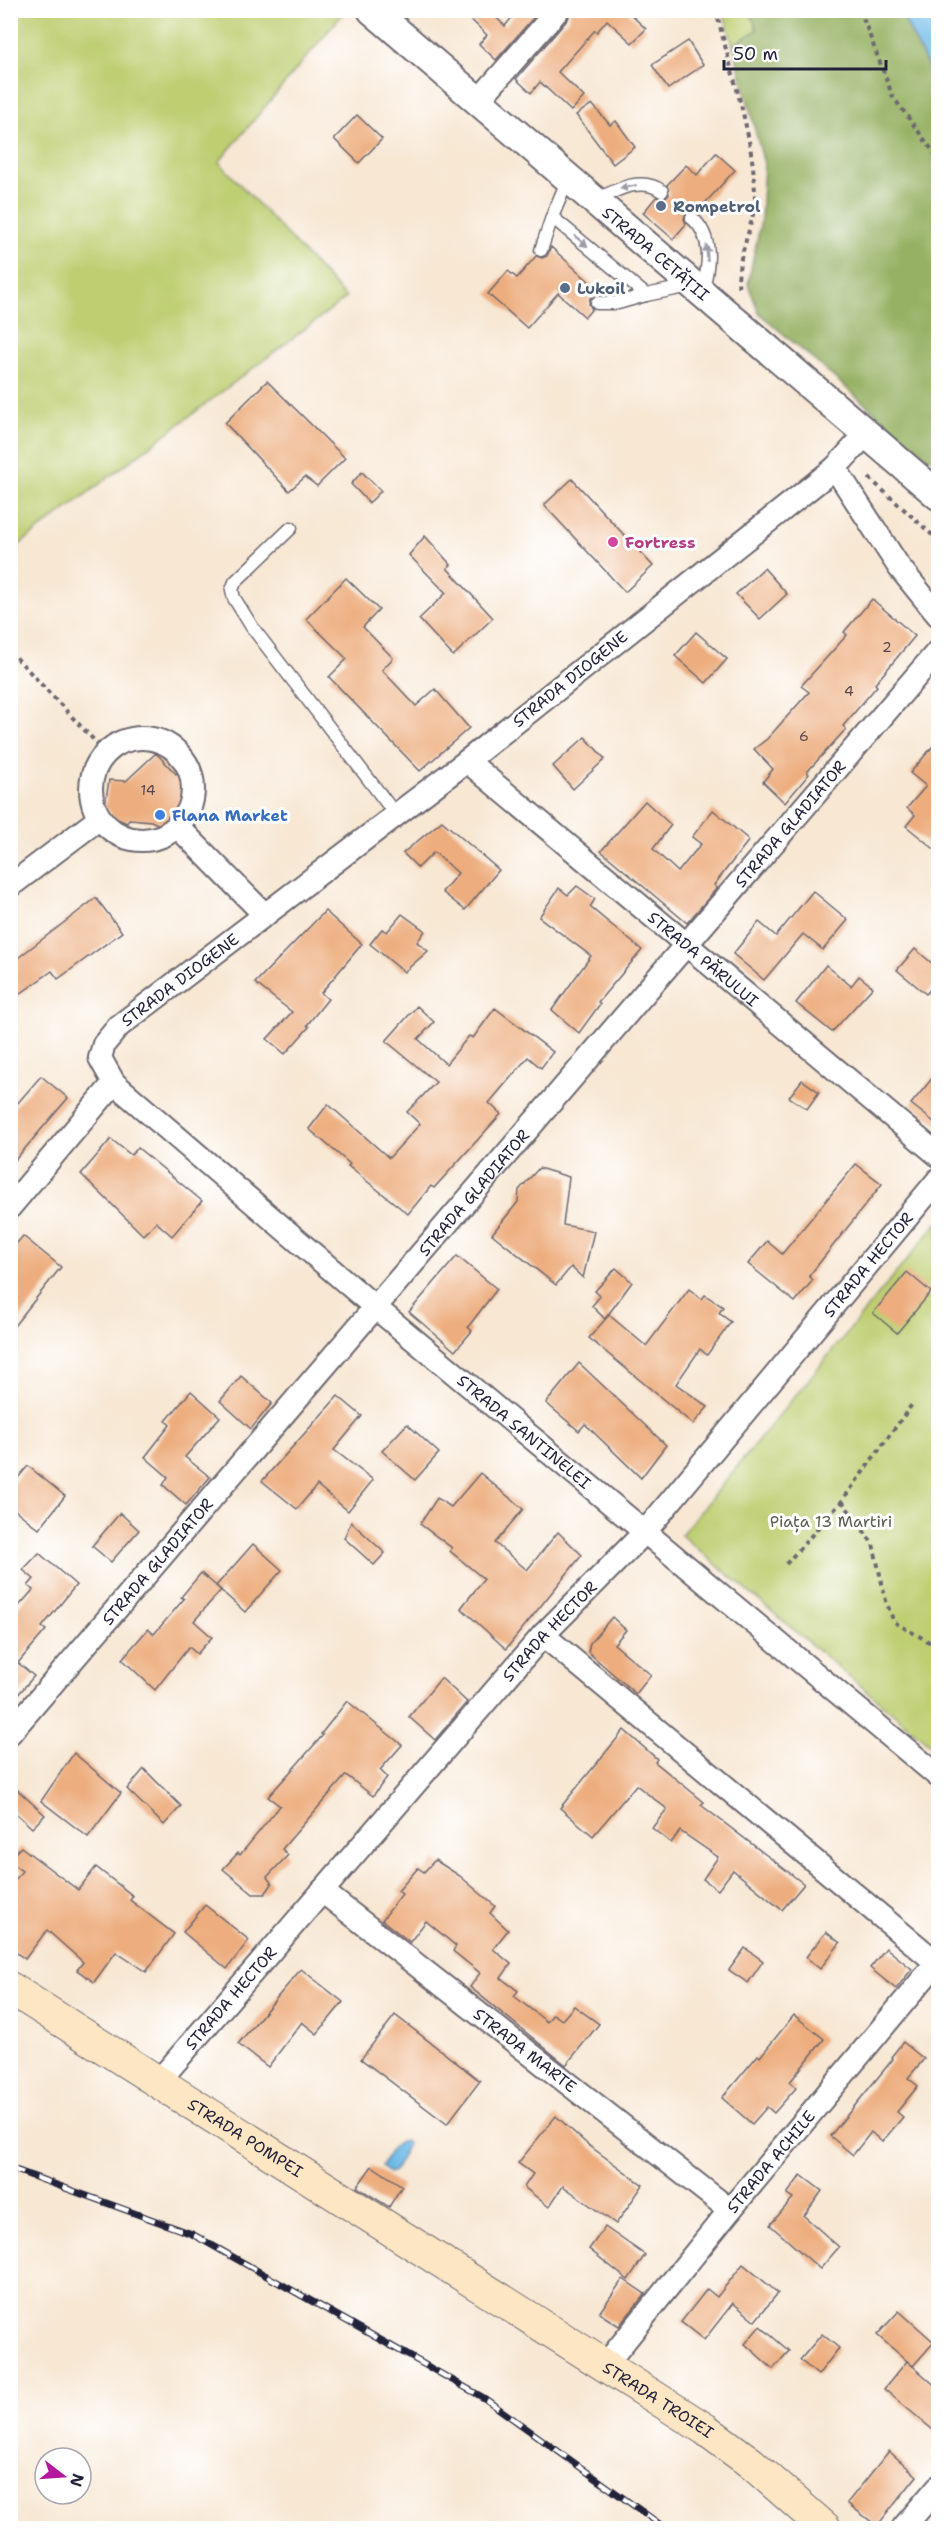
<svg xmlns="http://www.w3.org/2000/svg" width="949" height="2539" font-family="'Shantell Sans',sans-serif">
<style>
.green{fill:#bece71;stroke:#707856;stroke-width:1.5}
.forest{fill:#96b163;stroke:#5c6a4f;stroke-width:1.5}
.water{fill:#6dbae7;stroke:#486e91;stroke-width:1.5}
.building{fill:#edad7e}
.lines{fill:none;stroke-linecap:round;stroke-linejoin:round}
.service-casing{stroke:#6d6770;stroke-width:15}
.minor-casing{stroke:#6d6770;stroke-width:26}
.tertiary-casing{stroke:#6d6770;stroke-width:32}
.secondary-casing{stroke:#6d6770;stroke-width:34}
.path{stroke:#6d6770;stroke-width:4;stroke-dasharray:4.5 4.5;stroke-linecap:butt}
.service{stroke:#fff;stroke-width:12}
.minor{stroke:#fff;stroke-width:22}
.tertiary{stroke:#fff;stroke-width:28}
.secondary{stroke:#fce6c4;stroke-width:32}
.rail-casing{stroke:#22223b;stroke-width:7}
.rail{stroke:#fff;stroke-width:4.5;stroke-dasharray:14;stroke-linecap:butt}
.oneway{fill:#9c9ca7}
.service-dot{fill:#5c6f8a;stroke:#fff;stroke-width:2}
.hotel-dot{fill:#d1479c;stroke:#fff;stroke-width:2}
.shop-dot{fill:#3f7fe0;stroke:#fff;stroke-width:2}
.labels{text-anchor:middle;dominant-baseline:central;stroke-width:6;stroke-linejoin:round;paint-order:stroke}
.number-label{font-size:14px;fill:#55454c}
.service-label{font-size:16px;font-weight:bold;fill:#4e5e75;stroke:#fff;text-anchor:start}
.street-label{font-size:16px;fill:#22223b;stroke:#fff}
.hotel-label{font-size:16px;font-weight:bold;fill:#b23c85;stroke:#fff;text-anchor:start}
.shop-label{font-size:16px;font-weight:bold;fill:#366cbe;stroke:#fff;text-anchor:start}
.park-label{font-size:16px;fill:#595e4e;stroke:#fff}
</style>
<rect width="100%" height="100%" fill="#fff"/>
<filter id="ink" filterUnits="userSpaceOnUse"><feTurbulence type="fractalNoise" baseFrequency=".0167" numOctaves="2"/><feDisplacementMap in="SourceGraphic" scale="12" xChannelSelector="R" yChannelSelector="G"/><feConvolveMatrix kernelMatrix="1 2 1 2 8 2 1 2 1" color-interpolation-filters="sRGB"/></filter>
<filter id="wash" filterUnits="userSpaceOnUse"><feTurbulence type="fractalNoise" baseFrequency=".008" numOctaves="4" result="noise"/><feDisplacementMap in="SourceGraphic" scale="24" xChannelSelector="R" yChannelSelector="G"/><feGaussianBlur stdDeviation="1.35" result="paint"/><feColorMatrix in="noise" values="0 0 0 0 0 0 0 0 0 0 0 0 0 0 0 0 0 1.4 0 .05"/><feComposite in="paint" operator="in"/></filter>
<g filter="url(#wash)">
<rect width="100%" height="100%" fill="#f7e7d3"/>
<!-- green -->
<g class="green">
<polygon points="11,10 345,11 219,162 346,298 11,551"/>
<polygon points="723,11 750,11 757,30 733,45"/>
<polygon points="938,1222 938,1751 681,1535"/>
</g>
<!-- forest -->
<polygon class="forest" points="750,11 900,11 938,86 938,460 927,457 759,313 748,284 761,221 764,164 733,45 757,30"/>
<!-- water -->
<g class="water">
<polygon points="900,11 938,11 938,86"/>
<path d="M404,2141L408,2144L394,2171L389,2173L382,2167C387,2156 392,2144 404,2141Z"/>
</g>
<g id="blocks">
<!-- building -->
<g class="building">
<polygon points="461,10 488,10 505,26 518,10 540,10 496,60 479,44 487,35"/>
<polygon points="571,10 626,10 646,29 632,43 607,20 597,32 595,30 558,72 584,97 571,111 540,82 531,93 516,79 568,19"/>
<polygon points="688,41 703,65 668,89 652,65"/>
<polygon points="592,104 610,125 616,121 635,147 613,164 576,115"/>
<polygon points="357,115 382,139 359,163 334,139"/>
<polygon points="716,153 735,170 697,212 691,210 686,212 684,219 686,224 673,239 643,213 656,197 663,199 669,195 667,185 686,165 697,175"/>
<polygon points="551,247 604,295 590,298 589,304 592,309 585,317 558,293 527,328 488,294 508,271 517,278 536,256 542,258 547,256"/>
<polygon points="267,381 345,458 317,486 305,477 289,491 225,423"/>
<polygon points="362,472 381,491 369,503 351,484"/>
<polygon points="572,479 653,566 625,592 544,505"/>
<polygon points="425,536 451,565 447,568 493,618 453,656 419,619 446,593 409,555"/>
<polygon points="764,568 787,594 760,619 736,594"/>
<polygon points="346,578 379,610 363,627 393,658 382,670 416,706 435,689 469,728 420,771 329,677 347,659 306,619"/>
<polygon points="872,599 915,636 875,684 877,686 843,726 846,729 807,772 809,774 785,803 763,782 773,769 754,749 767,739 809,692 801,686 847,635 844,632"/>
<polygon points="696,632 727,659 706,683 675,656"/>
<polygon points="585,737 605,759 573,789 553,766"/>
<polygon points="939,739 939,853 906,826 915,815 907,808 926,786 910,773"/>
<polygon points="156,753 176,774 181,769 188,786 178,813 168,816 164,827 151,821 129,819 127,823 113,817 105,806 109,780 126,781"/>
<polygon points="645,801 671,825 653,849 678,872 701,844 692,837 713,810 749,840 714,885 717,888 687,923 601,851"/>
<polygon points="442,821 499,870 465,910 442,892 458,873 434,852 418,868 403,853"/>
<polygon points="577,886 595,899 590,907 642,950 598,1002 600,1004 579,1033 552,1010 591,956 539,917 559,888 568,895"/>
<polygon points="813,891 848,920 823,950 803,934 764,980 733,954 759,922 776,936"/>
<polygon points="96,898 122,932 58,979 52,971 10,1001 10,964"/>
<polygon points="325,911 362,944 321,993 328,999 307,1025 309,1027 285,1054 267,1039 292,1012 255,983"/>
<polygon points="402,914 425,931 417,942 428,951 404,972 370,944 382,929 387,932"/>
<polygon points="915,949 939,969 939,980 926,994 897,970"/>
<polygon points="826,965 851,986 859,976 873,987 832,1032 796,1003"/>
<polygon points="417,1006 434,1022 418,1039 446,1064 469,1036 473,1038 495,1008 553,1052 541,1068 528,1057 489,1103 501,1114 434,1188 431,1186 408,1214 348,1166 350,1164 309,1129 328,1104 389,1158 420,1124 407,1112 436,1082 386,1041"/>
<polygon points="939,1070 939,1126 911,1104"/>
<polygon points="41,1076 68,1098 10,1166 10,1112"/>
<polygon points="802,1080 819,1092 807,1109 789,1097"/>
<polygon points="111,1139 131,1155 138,1148 202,1201 172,1236 156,1222 143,1235 81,1174"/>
<polygon points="856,1164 882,1184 809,1276 813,1280 795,1302 748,1264 767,1241 782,1254"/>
<polygon points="539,1168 569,1177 563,1225 594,1231 583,1278 571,1267 556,1285 492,1234 518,1202 519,1190"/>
<polygon points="23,1236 61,1267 10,1331 10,1251"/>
<polygon points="457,1256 497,1289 468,1327 472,1331 455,1351 409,1312"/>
<polygon points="616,1268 632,1282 605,1319 592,1306 600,1296 595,1291"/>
<polygon points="907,1272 931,1292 897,1333 873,1313"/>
<polygon points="689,1289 702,1299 705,1295 723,1307 719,1313 731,1322 707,1355 700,1349 676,1384 708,1407 693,1424 589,1338 609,1315 646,1346"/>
<polygon points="579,1363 666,1445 641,1478 585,1424 579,1431 546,1403"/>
<polygon points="241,1376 272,1403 251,1429 220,1401"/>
<polygon points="191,1391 220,1417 185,1457 210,1477 186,1505 163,1485 168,1477 145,1457 170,1425 166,1421"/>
<polygon points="338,1396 362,1416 334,1450 373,1480 348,1511 317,1485 297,1509 262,1481"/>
<polygon points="407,1424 439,1453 415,1480 382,1451"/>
<polygon points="28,1466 65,1496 39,1529 10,1506 10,1487"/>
<polygon points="480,1473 523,1509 495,1543 527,1570 558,1532 582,1555 506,1649 461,1608 484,1579 450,1551 452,1548 420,1524 437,1498 451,1507"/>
<polygon points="120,1513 139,1530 111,1562 92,1546"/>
<polygon points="351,1522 385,1553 374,1565 344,1538"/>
<polygon points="253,1544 282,1570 245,1612 216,1586"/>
<polygon points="39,1553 76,1585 42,1627 46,1630 18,1663 34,1676 10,1704 10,1616 33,1590 28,1586 34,1579 23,1570"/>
<polygon points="201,1573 221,1590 194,1621 212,1637 197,1654 189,1647 155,1690 122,1659 148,1629 154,1634 184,1599 181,1597"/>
<polygon points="612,1617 626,1630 614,1644 651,1675 636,1694 588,1652 590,1643"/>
<polygon points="441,1678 467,1702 435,1740 409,1717"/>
<polygon points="347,1701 402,1745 380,1770 387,1777 373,1796 346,1775 282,1849 288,1855 267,1877 272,1884 265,1894 253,1894 223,1869 238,1853 240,1855 280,1806 268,1797 323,1735 321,1734"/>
<polygon points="624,1730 657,1759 655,1762 704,1802 701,1805 804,1884 782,1910 733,1870 718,1890 703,1879 718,1857 680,1831 671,1843 652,1828 667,1809 636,1785 593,1836 560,1808"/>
<polygon points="74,1753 121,1793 88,1837 41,1801"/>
<polygon points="144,1769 181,1806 164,1825 127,1789"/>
<polygon points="10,1783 45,1815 32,1828 10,1808"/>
<polygon points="21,1847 78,1890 96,1867 133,1896 130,1900 174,1934 146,1972 116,1952 94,1982 77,1970 83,1962 47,1930 25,1959 10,1948 10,1887 22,1871 10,1862 10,1858"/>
<polygon points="435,1860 460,1876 495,1906 490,1913 508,1930 493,1949 511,1964 501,1978 518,1991 514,1996 547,2022 553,2014 562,2020 574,2006 599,2024 566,2065 470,1987 480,1973 453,1951 456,1946 426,1921 410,1942 382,1920 402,1894 398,1891 418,1868 424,1872"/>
<polygon points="205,1905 249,1940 227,1969 183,1932"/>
<polygon points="826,1932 840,1943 820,1969 806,1957"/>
<polygon points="745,1948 763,1961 748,1983 729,1970"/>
<polygon points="886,1948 912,1969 896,1989 870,1968"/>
<polygon points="301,1969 343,2002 317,2034 302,2022 268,2067 238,2044"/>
<polygon points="395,2015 480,2081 447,2124 361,2059"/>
<polygon points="794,2015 824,2039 790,2082 796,2088 774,2113 767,2107 752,2124 722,2098 758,2055 760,2057"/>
<polygon points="903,2042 924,2059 908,2078 918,2086 897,2112 903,2117 882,2142 871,2132 853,2155 830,2136 893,2059 891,2057"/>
<polygon points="556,2116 587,2144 643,2185 616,2224 563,2186 549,2207 524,2187 533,2174 518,2163"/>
<polygon points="372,2166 402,2186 389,2207 357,2187"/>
<polygon points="801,2175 822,2191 804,2216 839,2247 820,2269 770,2225 793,2198 787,2194"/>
<polygon points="605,2227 645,2255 628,2280 589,2249"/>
<polygon points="743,2264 778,2293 755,2321 733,2303 704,2340 681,2322 707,2289 717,2297"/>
<polygon points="623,2279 645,2294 619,2326 599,2313"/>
<polygon points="899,2311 934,2342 913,2366 877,2335"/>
<polygon points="760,2326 789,2351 773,2369 745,2344"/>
<polygon points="822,2334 839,2348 818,2375 800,2360"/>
<polygon points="907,2361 939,2389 939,2435 884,2389"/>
<polygon points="889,2451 917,2476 877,2526 847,2503"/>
</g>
</g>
</g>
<g filter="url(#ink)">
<use href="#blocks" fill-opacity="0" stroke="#6d6770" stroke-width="1.5"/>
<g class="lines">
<!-- service casing -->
<g class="service-casing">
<g id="service">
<polyline points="568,179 552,217 646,295 690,286"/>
<path d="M596,200C616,190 641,176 662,191"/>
<path d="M692,218C714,237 709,267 702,292"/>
<polyline points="541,250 552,217"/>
<polyline points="597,303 618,303 646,295"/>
<polyline points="291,528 235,582 232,590 234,598 252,627 396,815"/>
</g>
</g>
<!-- minor casing -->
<g class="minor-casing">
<g id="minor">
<polyline points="478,101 558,10"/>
<path id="s1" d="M867,433L835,468L467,761L119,1026L104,1044L100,1058L114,1083L376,1308L938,1776"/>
<polyline points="835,468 899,567 938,615"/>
<circle cx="142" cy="789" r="51"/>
<path id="s2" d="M467,761L938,1155"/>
<polyline points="177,826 265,915"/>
<polyline points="10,886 100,818"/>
<polyline points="10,1207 114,1083"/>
<polyline points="543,1635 937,1963"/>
<path id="s3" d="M10,1733L938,651"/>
<path id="s4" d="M322,1891L730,2210"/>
<path id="s5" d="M158,2082L543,1635L644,1533L938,1180"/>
<path id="s6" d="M606,2364L730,2210L938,1961"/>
<polyline points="903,2528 938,2487"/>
</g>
</g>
<!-- tertiary casing -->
<g class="tertiary-casing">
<g id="tertiary">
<path id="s7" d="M372,10L938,495"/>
</g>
</g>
<!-- secondary casing -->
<g class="secondary-casing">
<g id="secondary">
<path id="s8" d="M10,1988L705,2429L751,2463L825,2528"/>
</g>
</g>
<!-- path -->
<g class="path">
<path d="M716,10C730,71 754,134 755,196C755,228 734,258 739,291"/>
<polyline points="860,10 893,97 938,158"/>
<polyline points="869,478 938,540"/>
<polyline points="10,651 106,753"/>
<polyline points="842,1501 873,1544 886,1601 894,1622 938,1647"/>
<polyline points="786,1564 842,1501 913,1403"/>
</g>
<!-- service -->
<use href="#service" class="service"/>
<!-- minor -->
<use href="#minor" class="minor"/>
<!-- tertiary -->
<use href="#tertiary" class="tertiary"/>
<!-- secondary -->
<use href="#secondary" class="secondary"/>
<!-- rail casing -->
<g class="rail-casing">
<polyline id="rail" points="10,2168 192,2234 484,2398 665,2528"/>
</g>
<!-- rail -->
<use href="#rail" class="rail"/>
</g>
<!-- one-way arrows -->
<defs><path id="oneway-solid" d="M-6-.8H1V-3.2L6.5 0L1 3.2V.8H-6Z" transform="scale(1.5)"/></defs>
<g class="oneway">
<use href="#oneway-solid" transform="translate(628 187) rotate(169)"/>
<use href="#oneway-solid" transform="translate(581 241) rotate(40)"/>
<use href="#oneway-solid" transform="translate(707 253) rotate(-94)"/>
</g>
</g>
<!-- markers -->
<g class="service-dot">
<circle cx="661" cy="206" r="6"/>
<circle cx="565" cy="288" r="6"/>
</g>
<circle class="hotel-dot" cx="613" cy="542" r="6"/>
<circle class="shop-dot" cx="160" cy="815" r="6"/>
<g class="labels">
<!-- number labels -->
<g class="number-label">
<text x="887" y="647">2</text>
<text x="849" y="691">4</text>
<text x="804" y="736">6</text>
<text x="148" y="790">14</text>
</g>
<!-- service labels -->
<g class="service-label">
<text x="673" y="206">Rompetrol</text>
<text x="577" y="288">Lukoil</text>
</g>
<!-- street labels -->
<g class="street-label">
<text stroke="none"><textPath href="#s7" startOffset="374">STRADA CETĂȚII</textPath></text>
<text transform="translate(570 679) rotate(-39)">STRADA DIOGENE</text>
<text stroke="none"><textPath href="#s3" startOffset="1198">STRADA GLADIATOR</textPath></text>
<text stroke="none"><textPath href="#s2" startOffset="308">STRADA PĂRULUI</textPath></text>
<text transform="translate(180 980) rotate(-37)">STRADA DIOGENE</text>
<text stroke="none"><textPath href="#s3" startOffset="712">STRADA GLADIATOR</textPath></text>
<text stroke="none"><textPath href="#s5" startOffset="1083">STRADA HECTOR</textPath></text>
<text stroke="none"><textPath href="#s1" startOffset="1560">STRADA SANTINELEI</textPath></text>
<text stroke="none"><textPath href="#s3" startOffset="226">STRADA GLADIATOR</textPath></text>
<text stroke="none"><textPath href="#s5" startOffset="597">STRADA HECTOR</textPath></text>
<text stroke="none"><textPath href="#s5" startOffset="111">STRADA HECTOR</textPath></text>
<text stroke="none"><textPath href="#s4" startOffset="258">STRADA MARTE</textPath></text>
<text stroke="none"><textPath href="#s8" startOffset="279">STRADA POMPEI</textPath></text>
<text stroke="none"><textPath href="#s6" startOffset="261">STRADA ACHILE</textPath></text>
<text stroke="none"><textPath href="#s8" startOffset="768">STRADA TROIEI</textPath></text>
</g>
<!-- hotel labels -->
<g class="hotel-label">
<text x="625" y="542">Fortress</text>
</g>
<!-- shop labels -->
<g class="shop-label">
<text x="172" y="815">Flana Market</text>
</g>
<!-- park labels -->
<g class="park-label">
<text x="831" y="1521">Piața 13 Martiri</text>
</g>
</g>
<!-- margin -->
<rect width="949" height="2539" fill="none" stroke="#fff" stroke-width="36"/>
<!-- north arrow -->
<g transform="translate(63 2476) rotate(107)"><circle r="28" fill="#ffffff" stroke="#a7a7b1" stroke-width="1.5"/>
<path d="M0-4.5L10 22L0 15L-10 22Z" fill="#b5179e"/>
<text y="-9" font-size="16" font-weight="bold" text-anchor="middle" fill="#22223b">N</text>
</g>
<!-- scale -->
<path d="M724 60v9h162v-9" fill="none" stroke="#22223b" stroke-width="3"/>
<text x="733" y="60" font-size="18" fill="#22223b" stroke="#ffffff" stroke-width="4.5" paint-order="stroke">50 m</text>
</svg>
